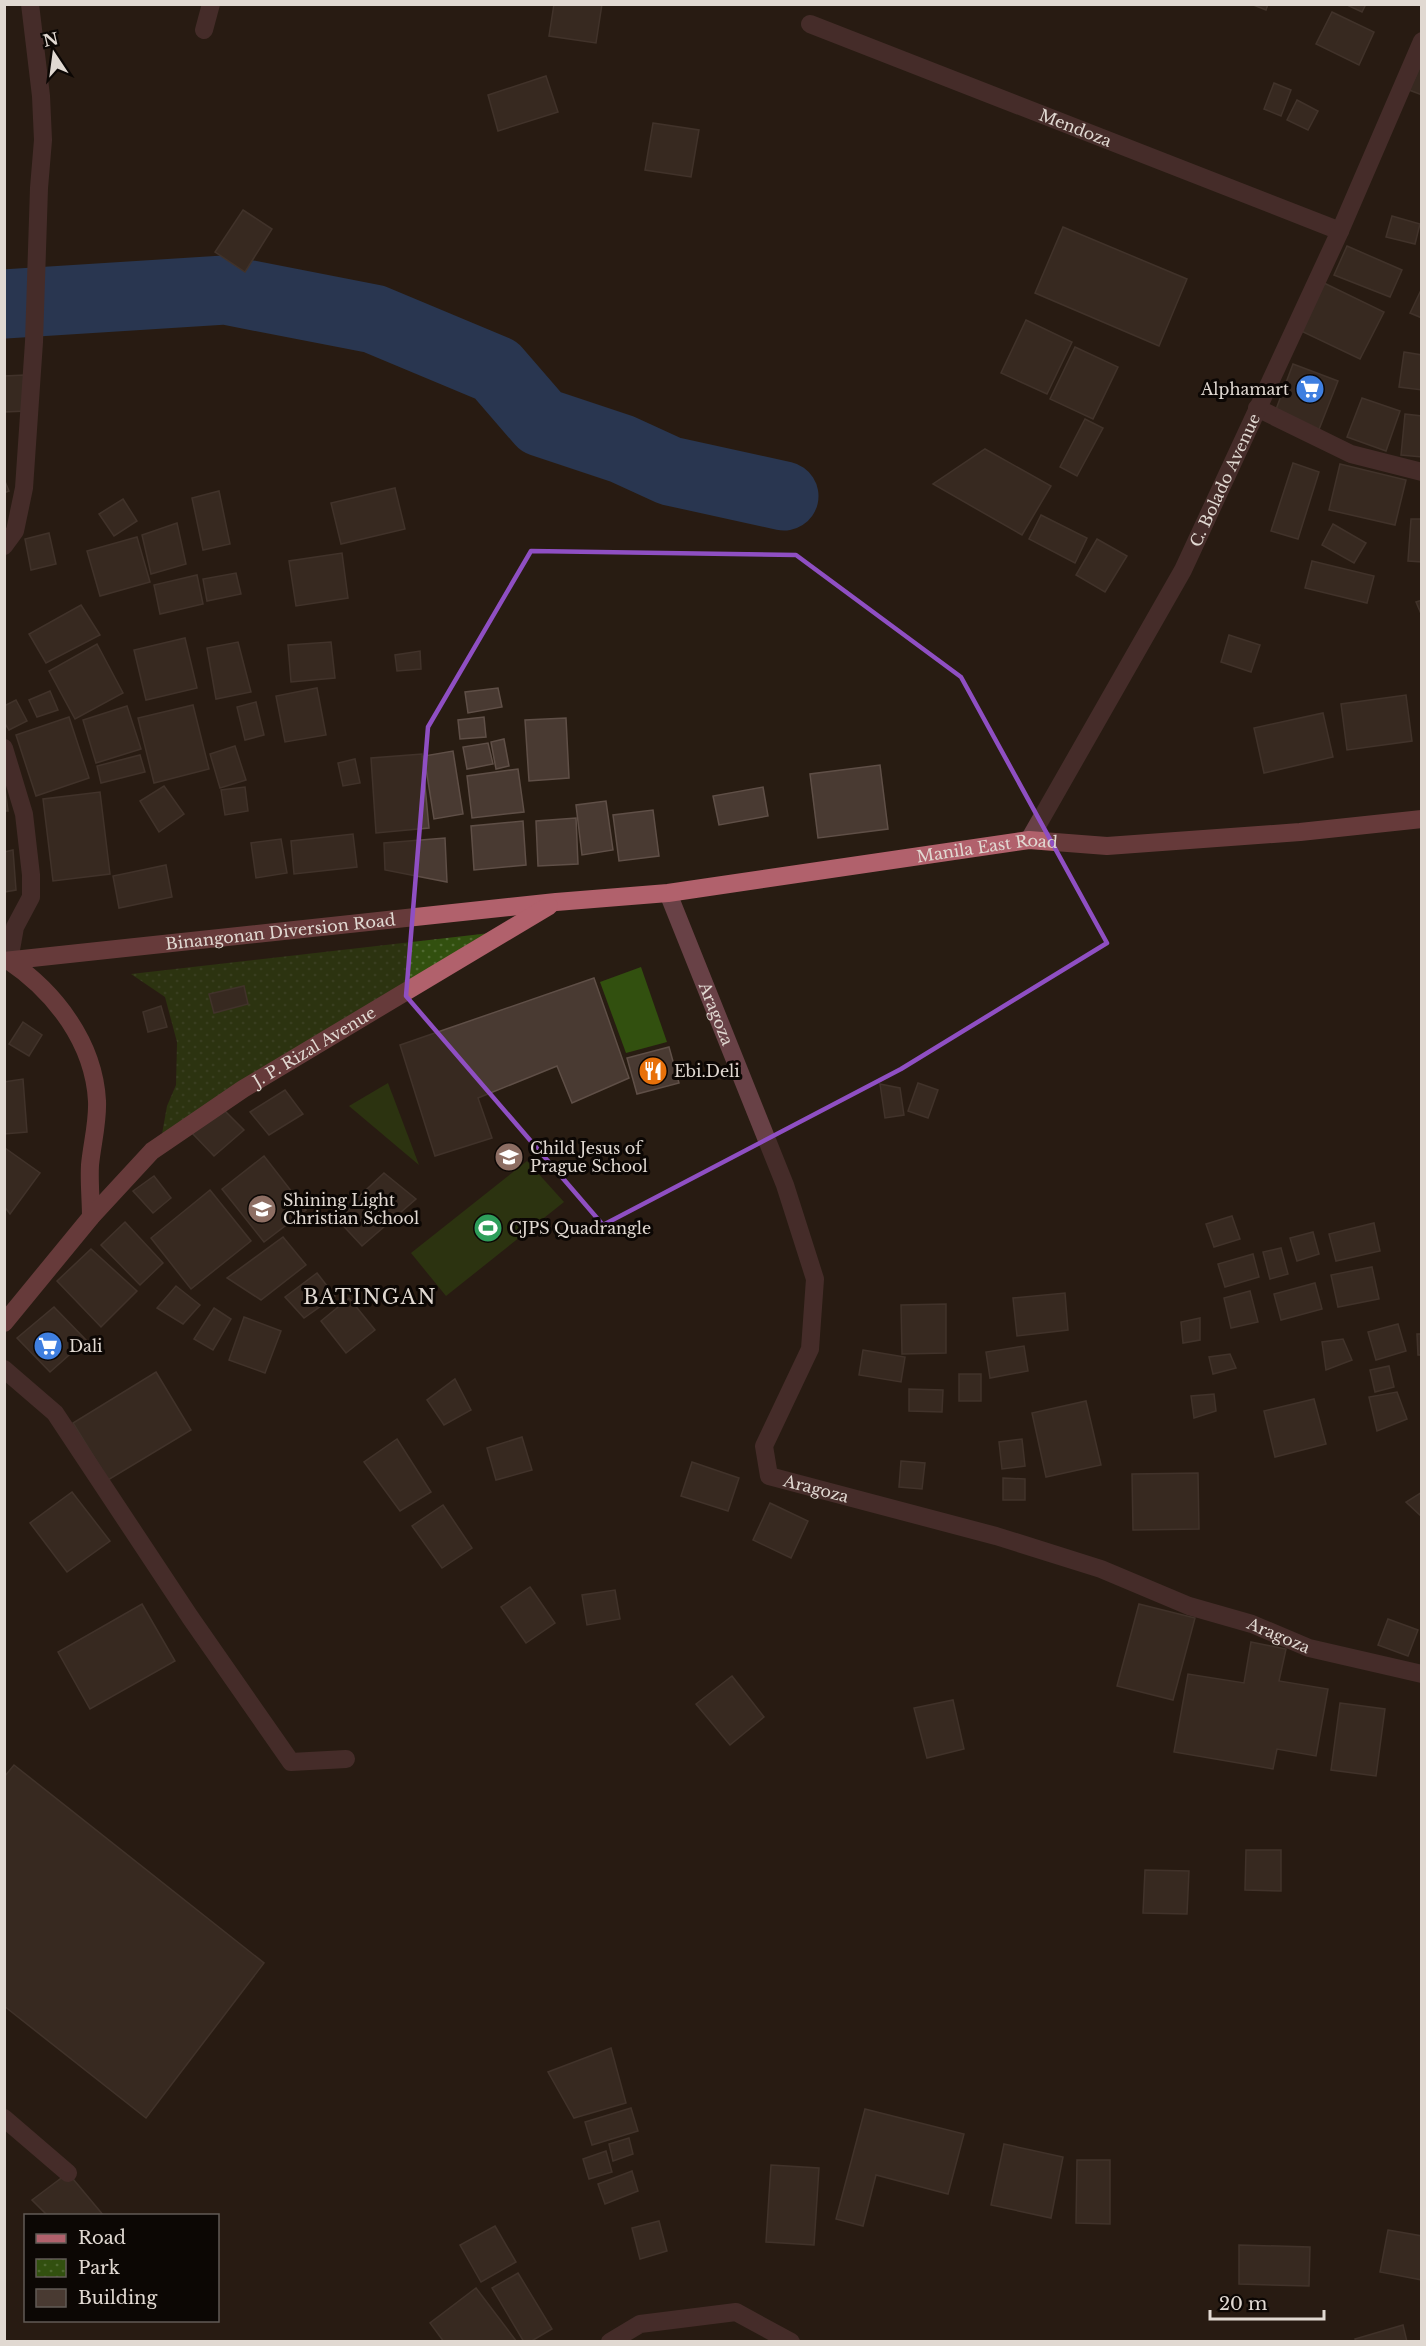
<svg xmlns="http://www.w3.org/2000/svg" width="1426" height="2346" font-family="'Libre Baskerville',serif">
<style>
.grass{fill:#32500f}
.park{fill:url(#park-dots)}
.lines{fill:none;stroke-linecap:round;stroke-linejoin:round}
.river{stroke:#2a579b;stroke-width:69}
.building{fill:#493a32;stroke:#5f4f47;stroke-width:1.5}
.minor{stroke:#684146;stroke-width:18}
.major{stroke:#b1616c;stroke-width:18}
.marked{fill:none;stroke:#8f4fc3;stroke-width:4.5;stroke-linejoin:round}
.labels{text-anchor:middle;dominant-baseline:central;stroke-width:6;stroke-linejoin:round;paint-order:stroke}
.street-label{font-size:16px;fill:#e1d9d2;stroke:#0c0704}
.poi-label{font-size:16px;fill:#e1d9d2;stroke:#0c0704;text-anchor:start}
.quarter-label{font-size:20px;letter-spacing:1.5px;fill:#e1d9d2;stroke:#0c0704}
</style>
<defs>
<pattern id="park-dots" width="8" height="8" patternUnits="userSpaceOnUse" patternTransform="scale(1.5)"><rect width="8" height="8" fill="#32500f"/><path d="M2 2h.1M6 6h.1" fill="none" stroke="#4f6931" stroke-width="1.8" stroke-linecap="round"/></pattern>
</defs>
<rect width="100%" height="100%" fill="#281c12"/>
<!-- grass -->
<g class="grass">
<polygon points="641,967 667,1042 626,1053 600,982"/>
<polygon points="388,1083 419,1165 349,1106"/>
<polygon points="527,1161 564,1202 446,1296 411,1253"/>
</g>
<!-- park -->
<polygon class="park" points="499,932 160,1145 167,1106 176,1085 177,1042 165,997 131,974"/>
<g class="lines">
<!-- river -->
<polyline class="river" points="4,304 225,290 374,319 496,370 541,422 622,449 670,471 784,496"/>
</g>
<!-- building -->
<g class="building">
<polygon points="554,4 602,4 596,43 549,36"/>
<polygon points="1251,4 1268,4 1266,10"/>
<polygon points="1345,4 1366,4 1362,12"/>
<polygon points="1332,12 1374,32 1359,65 1316,44"/>
<polygon points="1422,63 1422,95 1409,90"/>
<polygon points="546,76 558,112 498,131 488,95"/>
<polygon points="1274,83 1291,90 1281,116 1264,109"/>
<polygon points="1297,100 1318,111 1308,130 1287,120"/>
<polygon points="653,123 699,130 691,177 645,170"/>
<polygon points="243,210 272,229 245,272 215,252"/>
<polygon points="1392,216 1420,224 1415,244 1386,237"/>
<polygon points="1063,227 1187,279 1159,346 1035,293"/>
<polygon points="1347,246 1402,270 1390,297 1334,275"/>
<polygon points="1324,283 1384,312 1360,359 1301,331"/>
<polygon points="1422,288 1422,318 1410,313"/>
<polygon points="1026,320 1072,342 1047,394 1001,373"/>
<polygon points="1075,347 1118,367 1093,419 1050,399"/>
<polygon points="1404,352 1422,355 1422,390 1399,387"/>
<polygon points="1293,364 1338,381 1316,437 1272,420"/>
<polygon points="25,375 27,411 4,412 4,376"/>
<polygon points="1362,398 1400,411 1386,451 1347,437"/>
<polygon points="1405,414 1422,416 1422,457 1401,455"/>
<polygon points="1085,419 1103,428 1077,476 1060,467"/>
<polygon points="985,449 1051,486 1022,535 933,484"/>
<polygon points="1293,463 1319,472 1298,539 1271,531"/>
<polygon points="1340,464 1406,480 1395,525 1329,510"/>
<polygon points="4,479 9,491 4,493"/>
<polygon points="395,488 405,529 341,544 331,503"/>
<polygon points="219,491 230,544 203,550 192,498"/>
<polygon points="123,499 137,521 114,536 99,514"/>
<polygon points="1041,515 1087,538 1075,563 1029,539"/>
<polygon points="1411,519 1422,519 1422,562 1408,561"/>
<polygon points="177,523 186,564 151,574 142,535"/>
<polygon points="1333,524 1366,543 1354,563 1322,545"/>
<polygon points="49,533 56,564 31,570 25,539"/>
<polygon points="137,537 150,582 100,596 87,551"/>
<polygon points="1097,539 1127,556 1105,592 1076,575"/>
<polygon points="342,553 348,598 296,606 289,561"/>
<polygon points="1312,561 1374,576 1367,603 1305,588"/>
<polygon points="236,573 241,594 207,601 203,579"/>
<polygon points="197,575 203,604 160,614 154,585"/>
<polygon points="1422,600 1422,616 1416,602"/>
<polygon points="81,605 100,635 46,663 29,634"/>
<polygon points="1229,635 1260,645 1251,672 1221,662"/>
<polygon points="185,638 197,688 146,700 134,650"/>
<polygon points="238,642 251,692 216,699 207,648"/>
<polygon points="331,642 335,678 291,682 288,645"/>
<polygon points="97,644 123,693 75,719 49,671"/>
<polygon points="420,651 421,669 397,671 395,655"/>
<polygon points="317,688 326,735 285,742 276,696"/>
<polygon points="498,688 502,707 468,713 465,692"/>
<polygon points="50,691 58,710 37,717 29,700"/>
<polygon points="1406,695 1412,741 1347,750 1341,704"/>
<polygon points="16,700 27,721 9,730 4,722 4,706"/>
<polygon points="256,702 264,735 245,740 237,707"/>
<polygon points="193,705 209,769 154,783 138,718"/>
<polygon points="127,706 141,749 96,763 83,720"/>
<polygon points="1323,713 1333,757 1264,773 1254,728"/>
<polygon points="69,717 89,778 36,796 16,735"/>
<polygon points="484,717 486,737 460,739 458,720"/>
<polygon points="566,718 569,778 529,781 525,720"/>
<polygon points="504,739 509,766 496,769 491,742"/>
<polygon points="488,743 493,764 467,769 463,747"/>
<polygon points="235,746 246,780 220,788 210,754"/>
<polygon points="453,751 463,814 434,819 424,756"/>
<polygon points="422,754 429,828 376,833 371,758"/>
<polygon points="140,755 145,772 101,783 97,766"/>
<polygon points="355,759 360,783 343,786 338,763"/>
<polygon points="880,765 888,829 818,838 810,774"/>
<polygon points="518,769 524,812 472,818 467,776"/>
<polygon points="4,780 8,811 4,811"/>
<polygon points="164,786 184,814 159,832 140,801"/>
<polygon points="245,787 248,811 225,815 221,790"/>
<polygon points="763,787 768,816 719,825 713,796"/>
<polygon points="100,792 110,874 53,881 43,799"/>
<polygon points="606,801 613,850 582,855 576,805"/>
<polygon points="653,810 659,856 619,861 613,815"/>
<polygon points="576,818 578,864 538,866 536,821"/>
<polygon points="523,821 526,865 474,870 471,826"/>
<polygon points="353,834 357,867 294,874 291,841"/>
<polygon points="445,838 447,882 385,870 384,843"/>
<polygon points="281,839 287,873 256,878 251,843"/>
<polygon points="13,850 16,890 4,892 4,852"/>
<polygon points="166,865 172,897 119,908 113,876"/>
<polygon points="594,978 629,1078 572,1103 557,1066 478,1098 492,1138 435,1156 400,1045"/>
<polygon points="244,986 248,1004 214,1013 209,994"/>
<polygon points="161,1006 167,1027 148,1032 143,1012"/>
<polygon points="23,1022 42,1035 29,1056 9,1044"/>
<polygon points="669,1047 679,1083 637,1094 627,1058"/>
<polygon points="23,1079 27,1132 4,1134 4,1082"/>
<polygon points="918,1083 938,1090 928,1118 908,1111"/>
<polygon points="880,1084 900,1088 904,1115 885,1118"/>
<polygon points="285,1090 303,1114 269,1135 250,1112"/>
<polygon points="221,1107 244,1130 214,1156 192,1133"/>
<polygon points="5,1148 40,1173 10,1214 4,1206"/>
<polygon points="264,1156 306,1210 264,1242 222,1189"/>
<polygon points="384,1173 416,1199 362,1246 336,1218"/>
<polygon points="154,1176 171,1198 153,1213 133,1191"/>
<polygon points="210,1190 251,1241 191,1289 151,1238"/>
<polygon points="1232,1216 1240,1239 1214,1247 1206,1224"/>
<polygon points="125,1222 163,1263 140,1285 101,1245"/>
<polygon points="1374,1223 1380,1251 1336,1261 1329,1234"/>
<polygon points="1313,1232 1319,1254 1297,1261 1290,1238"/>
<polygon points="283,1237 306,1265 261,1300 227,1278"/>
<polygon points="1281,1248 1288,1274 1270,1279 1263,1252"/>
<polygon points="91,1249 137,1291 101,1327 57,1281"/>
<polygon points="1253,1254 1259,1277 1225,1287 1218,1264"/>
<polygon points="1372,1267 1379,1299 1338,1307 1331,1275"/>
<polygon points="317,1273 335,1296 304,1318 285,1297"/>
<polygon points="1315,1283 1322,1309 1281,1320 1274,1294"/>
<polygon points="176,1286 200,1305 183,1324 157,1308"/>
<polygon points="1250,1291 1258,1322 1231,1328 1224,1298"/>
<polygon points="1065,1293 1068,1330 1017,1336 1013,1298"/>
<polygon points="349,1298 375,1330 346,1353 321,1321"/>
<polygon points="946,1304 946,1353 902,1354 901,1305"/>
<polygon points="54,1307 86,1340 50,1372 17,1338"/>
<polygon points="214,1308 231,1319 213,1350 194,1339"/>
<polygon points="244,1317 281,1331 265,1373 229,1360"/>
<polygon points="1200,1318 1200,1340 1183,1343 1181,1322"/>
<polygon points="1398,1324 1406,1351 1376,1360 1368,1332"/>
<polygon points="1417,1334 1422,1334 1422,1355 1418,1355"/>
<polygon points="1343,1339 1352,1360 1326,1370 1322,1342"/>
<polygon points="1024,1346 1028,1371 990,1378 986,1352"/>
<polygon points="863,1350 905,1357 901,1382 859,1375"/>
<polygon points="1230,1354 1236,1368 1213,1374 1209,1357"/>
<polygon points="1389,1366 1394,1387 1375,1392 1370,1370"/>
<polygon points="156,1372 191,1430 108,1480 73,1423"/>
<rect x="959" y="1374" width="22" height="27"/>
<polygon points="455,1379 471,1410 444,1425 427,1400"/>
<polygon points="909,1389 943,1390 942,1412 909,1411"/>
<polygon points="1397,1392 1407,1419 1377,1431 1369,1397"/>
<polygon points="1214,1394 1216,1411 1194,1418 1191,1396"/>
<polygon points="1314,1399 1326,1444 1275,1457 1264,1411"/>
<polygon points="1086,1401 1101,1465 1046,1477 1032,1413"/>
<polygon points="522,1437 532,1470 496,1480 487,1448"/>
<polygon points="397,1439 431,1492 400,1511 364,1462"/>
<polygon points="1022,1439 1025,1466 1002,1469 999,1442"/>
<polygon points="901,1461 925,1463 922,1489 899,1487"/>
<polygon points="692,1462 739,1478 728,1511 681,1496"/>
<polygon points="1198,1473 1199,1529 1133,1530 1132,1474"/>
<polygon points="1003,1478 1025,1479 1025,1500 1003,1500"/>
<polygon points="72,1492 110,1541 67,1572 30,1523"/>
<polygon points="1422,1492 1422,1517 1406,1502"/>
<polygon points="770,1503 808,1521 791,1558 753,1540"/>
<polygon points="443,1505 472,1548 442,1568 412,1526"/>
<polygon points="530,1587 555,1623 526,1643 501,1607"/>
<polygon points="615,1590 620,1619 587,1625 582,1595"/>
<polygon points="142,1604 175,1661 90,1709 58,1652"/>
<polygon points="1139,1604 1195,1618 1173,1700 1117,1686"/>
<polygon points="1388,1619 1418,1630 1408,1656 1378,1645"/>
<polygon points="1251,1642 1286,1649 1279,1681 1328,1689 1316,1756 1277,1749 1273,1769 1174,1752 1188,1674 1244,1683"/>
<polygon points="732,1676 764,1717 730,1745 696,1704"/>
<polygon points="953,1700 964,1749 927,1758 914,1708"/>
<polygon points="1340,1703 1385,1709 1376,1776 1331,1770"/>
<polygon points="14,1765 264,1963 146,2118 4,2006 4,1777"/>
<polygon points="1246,1850 1281,1850 1281,1891 1245,1890"/>
<polygon points="1145,1870 1189,1871 1187,1914 1143,1913"/>
<polygon points="611,2048 626,2103 574,2118 548,2072"/>
<polygon points="631,2108 638,2131 592,2145 585,2122"/>
<polygon points="865,2109 964,2134 948,2194 876,2175 863,2226 836,2219"/>
<polygon points="629,2138 633,2154 613,2161 609,2144"/>
<polygon points="1004,2144 1063,2157 1051,2218 991,2205"/>
<polygon points="606,2151 612,2172 589,2179 583,2159"/>
<polygon points="1077,2160 1110,2160 1110,2224 1076,2223"/>
<polygon points="771,2165 819,2168 814,2245 766,2242"/>
<polygon points="632,2171 638,2191 605,2204 598,2184"/>
<polygon points="68,2173 104,2216 48,2216 32,2200"/>
<polygon points="659,2221 667,2251 640,2259 632,2228"/>
<polygon points="495,2226 516,2262 481,2282 460,2245"/>
<polygon points="1388,2230 1422,2236 1422,2280 1380,2272"/>
<polygon points="1239,2245 1310,2247 1309,2286 1239,2284"/>
<polygon points="518,2273 552,2329 530,2342 524,2342 492,2288"/>
<polygon points="476,2288 517,2342 444,2342 430,2323"/>
<polygon points="1403,2325 1407,2342 1356,2342 1355,2339"/>
</g>
<g class="lines">
<!-- minor -->
<g class="minor">
<path id="s1" d="M810,24L1340,231"/>
<polyline points="204,30 211,4"/>
<polyline points="1257,408 1351,454 1422,472"/>
<polyline points="4,546 15,531 24,488 34,342 39,188 43,140 41,96 30,4"/>
<polyline points="4,748 24,814 31,875 31,897 15,927 9,961"/>
<path id="s2" d="M1029,840L1183,570L1340,231L1422,41"/>
<path id="s3" d="M668,893L785,1185L815,1279L810,1349L764,1446L769,1476L996,1536L1101,1569L1189,1606L1252,1624L1309,1648L1422,1674"/>
<polyline points="4,1369 55,1413 190,1617 291,1762 346,1759"/>
<polyline points="4,2118 68,2173"/>
<polyline points="610,2342 640,2324 736,2312 791,2342"/>
</g>
<!-- major -->
<g class="major">
<path id="s4" d="M4,961L556,902L668,893L1029,840L1107,846L1300,832L1422,819"/>
<path d="M9,961C55,992 94,1043 97,1101C98,1122 92,1144 90,1165C89,1182 91,1200 91,1217"/>
<path id="s5" d="M4,1323L91,1217L152,1151L243,1089L549,906"/>
</g>
</g>
<!-- marked area -->
<path d="M0 0H1426V2346H0ZM531,551L796,555L961,677L1107,943L901,1069L603,1225L406,996L428,727Z" fill="#281c12" fill-opacity=".55" fill-rule="evenodd"/>
<path class="marked" d="M531,551L796,555L961,677L1107,943L901,1069L603,1225L406,996L428,727Z"/>
<!-- icons -->
<defs>
<g id="supermarket-disc" transform="scale(1.5)"><circle r="9.5" fill="#3f7fe0" stroke="#0c0704"/><path d="M-6-5.5h2.5l.6 2H6L4.5 2H-2.5L-4.4-4H-6ZM-1.5 3.2a1.3 1.3 0 1 0 .1 0ZM3 3.2a1.3 1.3 0 1 0 .1 0Z" fill="#fff"/></g>
<g id="restaurant-disc" transform="scale(1.5)"><circle r="9.5" fill="#e8710a" stroke="#0c0704"/><path d="M-5-6h1v4h1v-4h1v4h1v-4h1v5L-1.5 .5V6h-2V.5L-5-1ZM5-6V6H3V1.5H1.5Q1.5-4 5-6Z" fill="#fff"/></g>
<g id="school-disc" transform="scale(1.5)"><circle r="9.5" fill="#8d6e63" stroke="#0c0704"/><path d="M0-5L7-2L0 1L-7-2ZM-4 1L0 2.5L4 1V4Q0 6-4 4Z" fill="#fff"/></g>
<g id="stadium-disc" transform="scale(1.5)"><circle r="9.5" fill="#2e9e5b" stroke="#0c0704"/><path d="M0-5a6.5 5 0 1 0 0 10a6.5 5 0 1 0 0-10ZM-3.5-1.8h7v3.6h-7Z" fill="#fff"/></g>
</defs>
<g fill-rule="evenodd">
<use href="#supermarket-disc" x="1310" y="389"/>
<use href="#restaurant-disc" x="653" y="1071"/>
<use href="#school-disc" x="509" y="1157"/>
<use href="#school-disc" x="262" y="1209"/>
<use href="#stadium-disc" x="488" y="1228"/>
<use href="#supermarket-disc" x="48" y="1346"/>
</g>
<g class="labels">
<!-- street labels -->
<g class="street-label">
<text stroke="none"><textPath href="#s1" startOffset="285">Mendoza</textPath></text>
<text stroke="none"><textPath href="#s2" startOffset="410">C. Bolado Avenue</textPath></text>
<text stroke="none"><textPath href="#s4" startOffset="990">Manila East Road</textPath></text>
<text stroke="none"><textPath href="#s4" startOffset="278">Binangonan Diversion Road</textPath></text>
<text stroke="none"><textPath href="#s3" startOffset="130">Aragoza</textPath></text>
<text stroke="none"><textPath href="#s5" startOffset="420">J. P. Rizal Avenue</textPath></text>
<text stroke="none"><textPath href="#s3" startOffset="670">Aragoza</textPath></text>
<text stroke="none"><textPath href="#s3" startOffset="1156">Aragoza</textPath></text>
</g>
<!-- poi labels -->
<g class="poi-label">
<text x="1289" y="389" text-anchor="end">Alphamart</text>
<text x="674" y="1071">Ebi.Deli</text>
<text x="530" y="1148">Child Jesus of<tspan x="530" dy="18">Prague School</tspan></text>
<text x="283" y="1200">Shining Light<tspan x="283" dy="18">Christian School</tspan></text>
<text x="509" y="1228">CJPS Quadrangle</text>
<text x="69" y="1346">Dali</text>
</g>
<!-- quarter labels -->
<g class="quarter-label">
<text x="370" y="1297">BATINGAN</text>
</g>
</g>
<!-- border -->
<rect width="1426" height="2346" fill="none" stroke="#e1d9d2" stroke-width="12"/>
<!-- legend -->
<rect x="24" y="2214" width="195" height="108" fill="#0c0704" stroke="#615b56" stroke-width="1.5"/>
<rect x="36" y="2234" width="30" height="9" fill="#b1616c" stroke="#615b56" stroke-width="1.5"/>
<text x="78" y="2244" font-size="18" fill="#e1d9d2">Road</text>
<rect x="36" y="2259" width="30" height="18" fill="url(#park-dots)" stroke="#615b56" stroke-width="1.5"/>
<text x="78" y="2274" font-size="18" fill="#e1d9d2">Park</text>
<rect x="36" y="2289" width="30" height="18" fill="#493a32" stroke="#615b56" stroke-width="1.5"/>
<text x="78" y="2304" font-size="18" fill="#e1d9d2">Building</text>
<!-- north arrow -->
<g transform="translate(54 54) rotate(347)" stroke="#0c0704" stroke-width="4.5" paint-order="stroke">
<path d="M0-4.5L10 22L0 15L-10 22Z" fill="#e1d9d2"/>
<text y="-9" font-size="16" font-weight="bold" text-anchor="middle" fill="#e1d9d2">N</text>
</g>
<!-- scale -->
<path d="M1210 2310v9h114v-9" fill="none" stroke="#e1d9d2" stroke-width="3"/>
<text x="1219" y="2310" font-size="18" fill="#e1d9d2" stroke="#0c0704" stroke-width="4.5" paint-order="stroke">20 m</text>
</svg>
